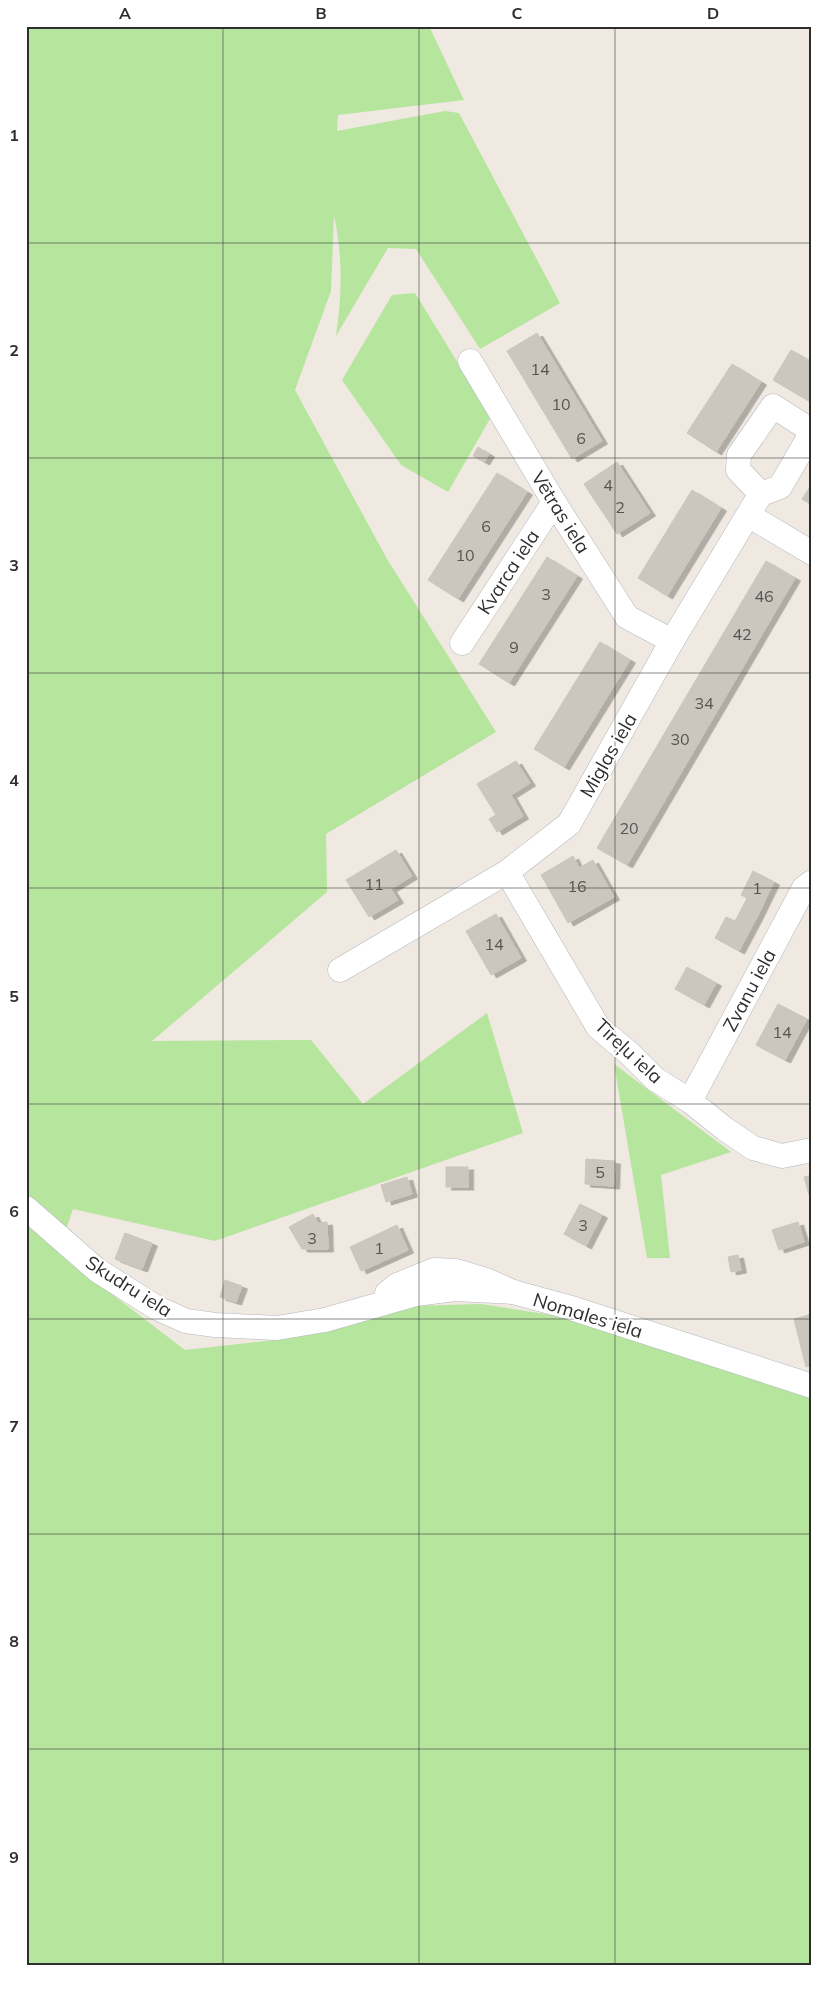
<svg xmlns="http://www.w3.org/2000/svg" width="838" height="1992" font-family="Mulish,sans-serif">
<style>
.green{fill:#b6e59e}
.building{fill:#cbc7bf;stroke:#cbc5ba;filter:url(#shadow)}
.lines{fill:none;stroke-linecap:round;stroke-linejoin:round}
.minor-casing{stroke:#b4b7c1;stroke-width:25}
.minor{stroke:#fff;stroke-width:24}
.grid{fill:none;stroke:#2e2e2e;stroke-width:1;stroke-opacity:0.55}
.labels{text-anchor:middle;dominant-baseline:central;stroke-width:4;stroke-linejoin:round;paint-order:stroke}
.number-label{font-size:16px;fill:#555452}
.street-label{font-size:19px;fill:#2e2e2e;stroke:#fff}
.neatline{fill:none;stroke:#2e2e2e;stroke-width:2}
.grid-label{font-size:16px;text-anchor:middle;font-weight:bold;fill:#2e2e2e}
</style>
<defs>
<filter id="shadow"><feDropShadow dx="5.5" dy="3" stdDeviation="0" flood-color="#0004"/></filter>
</defs>
<rect width="100%" height="100%" fill="#efe9e1"/>
<!-- green -->
<g class="green">
<path d="M26,26H429L464,100L338,115L337,131L445,111L459,113L560,303L480,349L416,249L388,248L336,336C342,297 343,255 334,216L331,291L295,390L387,559L496,732L326,834L327,892L152,1041L311,1040L363,1104L487,1013L523,1133L215,1241L73,1209L58,1253L185,1350L284,1339L412,1306L481,1304L570,1318L812,1398V1966H26Z"/>
<polygon points="415,293 491,417 448,492 401,465 342,380 392,295"/>
<polygon points="614,1064 731,1152 661,1175 670,1258 647,1258"/>
</g>
<!-- building -->
<g class="building">
<polygon points="537,333 602,441 572,459 507,351"/>
<polygon points="791,350 812,362 812,403 773,380"/>
<polygon points="732,364 761,382 716,452 687,433"/>
<polygon points="478,447 489,454 484,462 473,456"/>
<polygon points="617,462 650,513 617,534 584,484"/>
<polygon points="497,473 527,492 458,599 428,580"/>
<polygon points="812,484 812,505 802,499"/>
<polygon points="692,490 721,508 667,596 638,578"/>
<polygon points="547,557 577,576 509,683 479,664"/>
<polygon points="766,561 795,578 627,865 597,848"/>
<polygon points="600,642 630,660 564,767 534,749"/>
<polygon points="516,761 530,783 511,795 523,816 497,832 489,819 496,815 477,784"/>
<polygon points="396,850 412,876 391,889 398,900 369,917 346,880"/>
<polygon points="573,856 579,868 593,860 614,897 568,923 541,875"/>
<polygon points="753,871 774,882 757,917 741,910 747,898 741,895"/>
<polygon points="741,910 757,917 739,951 715,938 726,917 735,921"/>
<polygon points="496,914 521,958 491,975 466,931"/>
<polygon points="687,967 716,983 704,1005 675,989"/>
<polygon points="778,1004 807,1019 785,1060 756,1045"/>
<polygon points="586,1159 615,1161 614,1186 585,1184"/>
<rect x="446" y="1167" width="22" height="20"/>
<polygon points="812,1175 812,1194 809,1195 804,1177"/>
<polygon points="407,1177 412,1194 386,1202 381,1185"/>
<polygon points="580,1204 602,1215 586,1246 564,1234"/>
<polygon points="313,1214 318,1223 327,1222 328,1249 302,1249 289,1227"/>
<polygon points="798,1222 804,1242 779,1250 772,1230"/>
<polygon points="397,1225 408,1250 361,1271 350,1247"/>
<polygon points="125,1233 152,1243 142,1269 115,1259"/>
<polygon points="738,1255 741,1270 731,1272 728,1257"/>
<polygon points="225,1280 242,1286 236,1302 220,1297"/>
<polygon points="812,1314 812,1365 806,1367 794,1319"/>
</g>
<g class="lines">
<!-- minor casing -->
<g class="minor-casing">
<g id="minor">
<polyline points="470,361 554,502 627,617 672,641"/>
<polyline points="761,494 738,470 739,455 773,406 812,431"/>
<polyline points="752,508 761,494 780,487 812,432"/>
<polyline points="462,643 554,502"/>
<polyline points="507,872 598,1027 630,1054 655,1079 690,1101 725,1129 753,1148 782,1156 812,1150"/>
<polyline points="340,970 507,872 569,824 672,641 748,515 812,553"/>
<polyline points="690,1101 804,888 812,882"/>
<polyline points="26,1208 97,1270 157,1308 186,1321 215,1325 277,1328 325,1320 416,1294 454,1289 513,1292"/>
<polyline points="387,1293 397,1285 434,1270 456,1271 486,1280 513,1292 568,1307 812,1386"/>
</g>
</g>
<!-- minor -->
<use href="#minor" class="minor"/>
</g>
<!-- grid -->
<path class="grid" d="M223,26V1966M419,26V1966M615,26V1966M26,243H812M26,458H812M26,673H812M26,888H812M26,1104H812M26,1319H812M26,1534H812M26,1749H812"/>
<g class="labels">
<!-- number labels -->
<g class="number-label">
<text x="540" y="369">14</text>
<text x="561" y="404">10</text>
<text x="581" y="438">6</text>
<text x="608" y="485">4</text>
<text x="620" y="507">2</text>
<text x="486" y="526">6</text>
<text x="465" y="555">10</text>
<text x="546" y="594">3</text>
<text x="764" y="596">46</text>
<text x="742" y="634">42</text>
<text x="514" y="647">9</text>
<text x="704" y="703">34</text>
<text x="680" y="739">30</text>
<text x="629" y="828">20</text>
<text x="374" y="884">11</text>
<text x="577" y="886">16</text>
<text x="757" y="888">1</text>
<text x="494" y="944">14</text>
<text x="782" y="1032">14</text>
<text x="600" y="1172">5</text>
<text x="583" y="1225">3</text>
<text x="312" y="1238">3</text>
<text x="379" y="1248">1</text>
</g>
<!-- street labels -->
<g class="street-label">
<text transform="translate(561 512) rotate(58)">Vētras iela</text>
<text transform="translate(508 572) rotate(-57)">Kvarca iela</text>
<text transform="translate(608 755) rotate(-60)">Miglas iela</text>
<text transform="translate(749 990) rotate(-62)">Zvanu iela</text>
<text transform="translate(629 1051) rotate(43)">Tīreļu iela</text>
<text transform="translate(129 1286) rotate(32)">Skudru iela</text>
<text transform="translate(588 1315) rotate(17)">Nomales iela</text>
</g>
</g>
<!-- border -->
<rect width="838" height="1992" fill="none" stroke="#ffffff" stroke-width="55"/>
<rect x="28" y="28" width="782" height="1936" class="neatline"/>
<g class="grid-label">
<text x="125" y="19">A</text>
<text x="321" y="19">B</text>
<text x="517" y="19">C</text>
<text x="713" y="19">D</text>
<text x="14" y="141">1</text>
<text x="14" y="356">2</text>
<text x="14" y="571">3</text>
<text x="14" y="786">4</text>
<text x="14" y="1002">5</text>
<text x="14" y="1217">6</text>
<text x="14" y="1432">7</text>
<text x="14" y="1647">8</text>
<text x="14" y="1863">9</text>
</g>
</svg>
